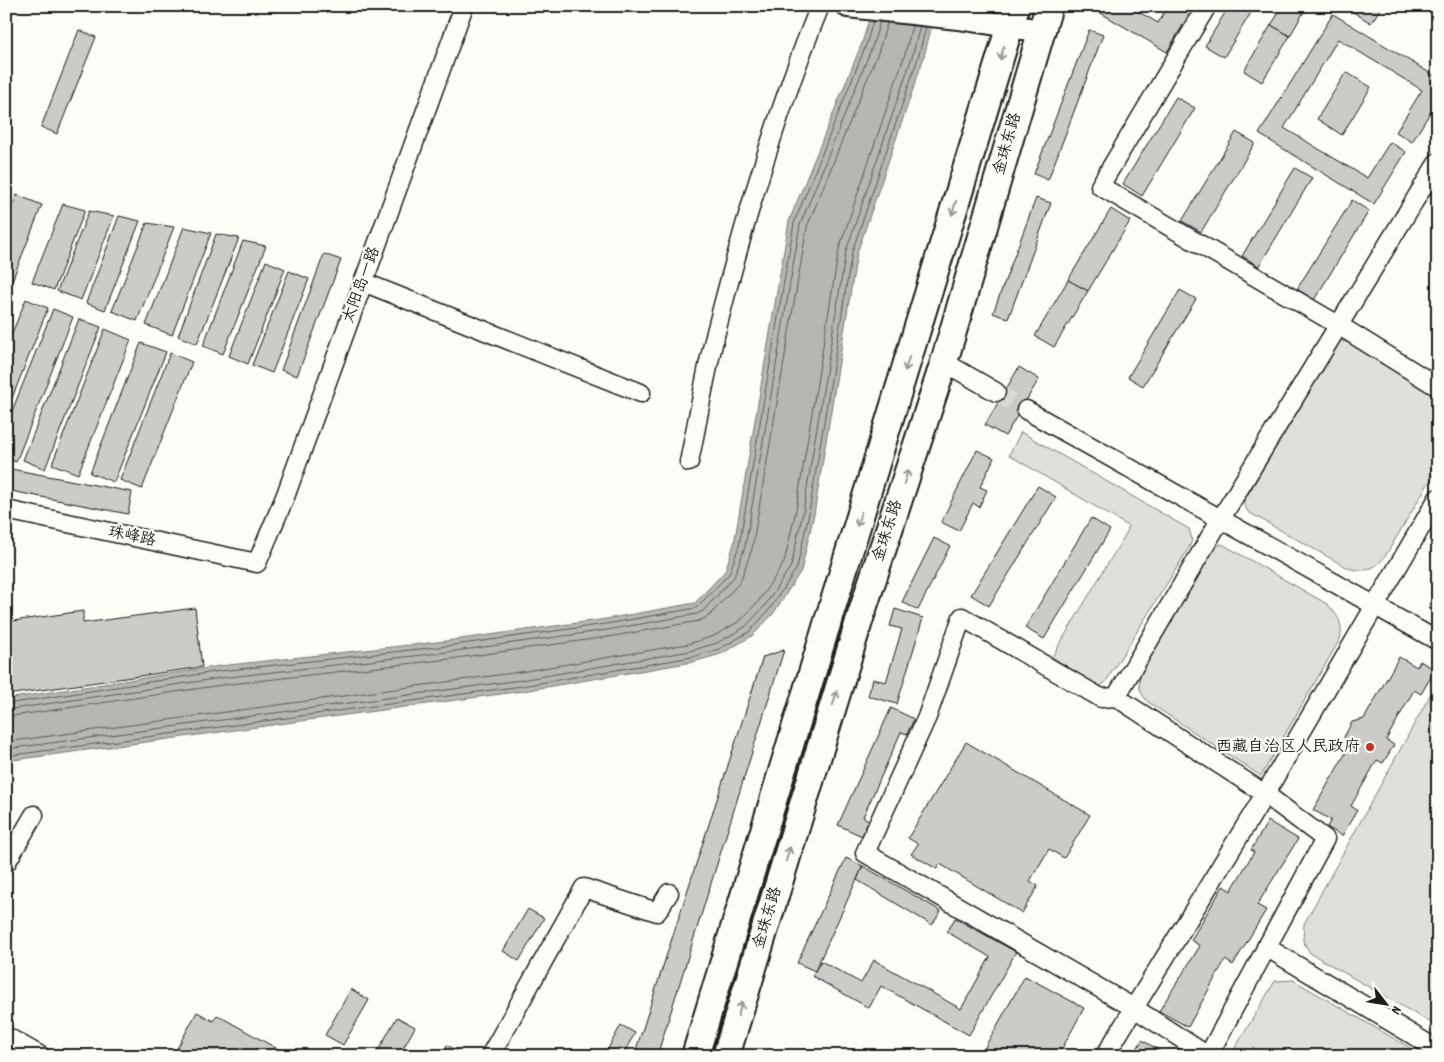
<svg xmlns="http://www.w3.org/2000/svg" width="1444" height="1062" font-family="Dekko,'LXGW WenKai TC',sans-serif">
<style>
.green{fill:#e0dfdb;stroke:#7e7e7c}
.water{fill:#b7b6b2;stroke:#797876}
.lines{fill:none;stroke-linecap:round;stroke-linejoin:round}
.shore{stroke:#5a5a58;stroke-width:1}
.building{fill:#cccbc8;stroke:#1c1c1c}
.minor-tunnel{stroke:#dbdad6;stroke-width:18;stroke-dasharray:18 9;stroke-linecap:butt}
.minor-casing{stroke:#1c1c1c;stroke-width:21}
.major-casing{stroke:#1c1c1c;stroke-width:26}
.highway-casing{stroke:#1c1c1c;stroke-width:30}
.minor{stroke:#fdfcf7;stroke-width:18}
.major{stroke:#fdfcf7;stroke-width:22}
.highway{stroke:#fdfcf7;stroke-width:26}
.oneway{stroke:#989794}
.poi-dot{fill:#c8321e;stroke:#fdfcf7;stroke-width:2}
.labels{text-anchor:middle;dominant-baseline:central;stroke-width:4.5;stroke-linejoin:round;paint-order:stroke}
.street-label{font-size:16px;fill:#1c1c1c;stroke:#fdfcf7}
.poi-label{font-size:16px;fill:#1c1c1c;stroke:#fdfcf7;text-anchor:end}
</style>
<rect width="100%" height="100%" fill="#fdfcf7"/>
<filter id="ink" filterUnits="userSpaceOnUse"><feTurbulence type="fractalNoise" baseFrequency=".02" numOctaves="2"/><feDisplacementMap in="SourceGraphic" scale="10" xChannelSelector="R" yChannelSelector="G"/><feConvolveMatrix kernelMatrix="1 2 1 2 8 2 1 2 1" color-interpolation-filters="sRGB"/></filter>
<g filter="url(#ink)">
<!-- green -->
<g class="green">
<path d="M1341,341L1347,342L1438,396V467L1386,555C1376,569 1365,573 1348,568L1248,512L1243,503L1335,345Z"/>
<polygon points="1021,432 1189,529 1192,540 1189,548 1105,683 1099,687 1052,657 1128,530 1128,526 1009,455"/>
<path d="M1222,544L1327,604C1337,614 1344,624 1340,639L1261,776L1148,702C1138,691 1137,682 1143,669L1216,546Z"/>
<polygon points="1438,681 1438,1027 1310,953 1303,941 1304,924"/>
<polygon points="1293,980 1412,1049 1414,1056 1231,1055 1275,981"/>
</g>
<!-- water -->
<polygon class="water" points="873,6 937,6 923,60 857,253 814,514 801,571 773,614 752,636 721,654 693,662 523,691 6,761 6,699 220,666 446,641 606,619 695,603 725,571 734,544 789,221 862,43"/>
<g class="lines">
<!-- shore -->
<g class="shore">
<polyline points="6,704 221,671 447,646 606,624 696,608 729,574 739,546 794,223 866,45 873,21"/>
<polyline points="6,710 221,678 448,652 607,630 697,614 703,611 734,577 745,547 800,225 872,47 880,22"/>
<polyline points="6,717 222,685 449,659 608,637 699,621 709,616 740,582 752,549 807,227 879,50 887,23"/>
<polyline points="6,742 520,672 688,644 714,636 740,621 758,602 784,563 796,510 839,249 905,54 912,26"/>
<polyline points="6,749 521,680 690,651 717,643 745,627 764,607 791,566 803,512 846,251 912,57 920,26"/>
<polyline points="6,756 522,686 692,657 719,649 749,632 769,610 797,568 809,513 852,252 918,58 926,27"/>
</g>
</g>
<!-- building -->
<g class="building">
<polygon points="1096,6 1129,6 1158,23 1168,6 1194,6 1167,52 1094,9"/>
<polygon points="1229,6 1255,6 1224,57 1205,46"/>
<polygon points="1283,6 1307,6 1290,36 1271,25"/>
<polygon points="1343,6 1382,6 1371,23"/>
<polygon points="1333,14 1438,78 1438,100 1412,142 1396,132 1422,90 1338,39 1284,128 1367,178 1390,142 1406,152 1374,204 1259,134"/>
<polygon points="1271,25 1290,36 1262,82 1244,71"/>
<polygon points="79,30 96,37 57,134 41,127"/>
<polygon points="1089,30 1103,35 1048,180 1034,174"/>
<polygon points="1346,72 1371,87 1342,135 1317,119"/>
<polygon points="1176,97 1195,108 1142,196 1123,184"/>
<polygon points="1236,132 1255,143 1201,232 1182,221"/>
<polygon points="1295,168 1312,178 1259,266 1242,256"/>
<polygon points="17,195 42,205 6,296 6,221"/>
<polygon points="1036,198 1051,203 1008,319 993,313"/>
<polygon points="1352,200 1369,211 1314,300 1297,289"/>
<polygon points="63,204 85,210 54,290 32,282"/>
<polygon points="1111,209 1130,221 1088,291 1068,280"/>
<polygon points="89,211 114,216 81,300 57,291"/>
<polygon points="119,216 140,221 105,310 86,303"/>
<polygon points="147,223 174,227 137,321 112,311"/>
<polygon points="184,227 211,233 172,335 146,325"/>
<polygon points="216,234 239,238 197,344 178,336"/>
<polygon points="243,241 266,246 223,354 203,346"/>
<polygon points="324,254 341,260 297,376 281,370"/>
<polygon points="266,261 285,269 248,364 229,356"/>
<polygon points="289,271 309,279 272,373 252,365"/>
<polygon points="1068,280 1088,291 1054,347 1035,336"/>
<polygon points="1180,290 1196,299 1143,386 1128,377"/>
<polygon points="26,299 48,308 6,413 6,348"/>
<polygon points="53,309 73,317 16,462 6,458 6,426"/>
<polygon points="79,319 101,327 45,469 23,460"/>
<polygon points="105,329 131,340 78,474 52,464"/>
<polygon points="141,343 166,352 114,482 90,473"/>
<polygon points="170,353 192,362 142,489 120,480"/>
<polygon points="1019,367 1039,379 1005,436 985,425"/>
<polygon points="977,450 994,458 980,487 987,490 979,507 973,503 959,531 941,522"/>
<polygon points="6,468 132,492 128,514 6,490"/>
<polygon points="1038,486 1056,497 989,606 971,595"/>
<polygon points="1091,518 1110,530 1044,639 1025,628"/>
<polygon points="934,538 950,546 918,610 902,602"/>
<polygon points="1438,591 1438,614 1428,608"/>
<polygon points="195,608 202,667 6,695 6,622 83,611 83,623"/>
<polygon points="895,609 923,618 897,704 868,696 873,679 886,682 902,629 890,626"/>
<polygon points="784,650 657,1056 634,1056 763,657"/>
<polygon points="1399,657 1417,667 1420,661 1435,670 1421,694 1414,690 1386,740 1394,745 1383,763 1377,760 1351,806 1357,810 1342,836 1327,827 1331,820 1313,810 1348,749 1344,737 1352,722 1364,719"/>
<polygon points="891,708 914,719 907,734 901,732 863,817 869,820 862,836 838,825"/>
<polygon points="966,742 1090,815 1064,858 1049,849 1030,881 1038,886 1022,913 940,864 937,869 911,854 918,844 908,838"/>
<polygon points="1268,821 1298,839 1257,905 1266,910 1233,965 1225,960 1188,1027 1159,1011 1200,946 1191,940 1223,886 1231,891 1254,852 1251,850"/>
<polygon points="846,858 863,866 815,971 797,963"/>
<polygon points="863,866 941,911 932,925 857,880"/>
<polygon points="528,909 544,918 519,961 503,951"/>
<polygon points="955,918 1016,952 969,1035 881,986 869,1008 812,976 821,961 861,983 874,960 961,1009 990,957 947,932"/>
<polygon points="1025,976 1084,1008 1058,1056 980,1056"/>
<polygon points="351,989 369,1000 343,1045 325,1035"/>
<polygon points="197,1012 213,1021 217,1015 283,1052 281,1056 173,1056"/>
<polygon points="397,1017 415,1027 399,1056 375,1056"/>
<polygon points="621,1025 635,1033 622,1056 604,1056"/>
<polygon points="1142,1040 1168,1056 1133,1056"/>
<polygon points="447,1045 464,1055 464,1056 441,1056"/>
</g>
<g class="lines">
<!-- minor-tunnel -->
<polyline class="minor-tunnel" points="996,392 1026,410"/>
<!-- minor casing -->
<g class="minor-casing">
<g id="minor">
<polyline points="1207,6 1100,186 1340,326 1438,387"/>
<polyline points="363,282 641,393"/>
<polyline points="944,362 996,392"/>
<polyline points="1026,410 1438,641"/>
<path d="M689,462C698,419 705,375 716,332C744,222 777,111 820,6"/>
<polyline points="6,510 257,563 285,497 464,6"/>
<polyline points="1116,697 1101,698 962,617 927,717 865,853 1134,1008 1265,794 1116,697 1220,520 1438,162"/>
<polyline points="6,863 34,815"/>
<polyline points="1266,947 1438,1050"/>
<polyline points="6,1036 41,1056"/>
<polyline points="490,1056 584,888 657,912 669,893"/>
<polyline points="1105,1056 1134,1008 1208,1056"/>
<polyline points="1208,1056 1325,839 1265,794 1438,498"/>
</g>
</g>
<!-- major casing -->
<g class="major-casing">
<polyline id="major" points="848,6 958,18 1042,31"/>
</g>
<!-- highway casing -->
<g class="highway-casing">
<g id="highway">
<polyline points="695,1056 1016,6"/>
<polyline points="726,1056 861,615 944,362 1049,6"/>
</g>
</g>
<!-- minor -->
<use href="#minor" class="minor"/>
<!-- major -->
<use href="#major" class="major"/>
<!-- highway -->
<use href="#highway" class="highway"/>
</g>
<!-- one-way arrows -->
<defs><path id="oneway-shaft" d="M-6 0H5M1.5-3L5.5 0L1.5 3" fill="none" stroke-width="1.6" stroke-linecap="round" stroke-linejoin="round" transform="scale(1.25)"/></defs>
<g class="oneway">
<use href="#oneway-shaft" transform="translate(1002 53) rotate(107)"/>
<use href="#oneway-shaft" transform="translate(954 208) rotate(107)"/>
<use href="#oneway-shaft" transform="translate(907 364) rotate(107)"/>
<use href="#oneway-shaft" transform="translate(906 477) rotate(-72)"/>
<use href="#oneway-shaft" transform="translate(859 519) rotate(107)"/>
<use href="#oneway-shaft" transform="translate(835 698) rotate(-73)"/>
<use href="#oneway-shaft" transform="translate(788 854) rotate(-73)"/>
<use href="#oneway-shaft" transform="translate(740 1009) rotate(-73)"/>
</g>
</g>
<!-- markers -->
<circle class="poi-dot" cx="1370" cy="747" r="5"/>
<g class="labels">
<!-- street labels -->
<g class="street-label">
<text transform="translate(1008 144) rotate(-74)">金珠东路</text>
<text transform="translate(362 285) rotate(-70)">太阳岛一路</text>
<text transform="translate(888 531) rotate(-72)">金珠东路</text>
<text transform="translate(132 537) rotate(12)">珠峰路</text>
<text transform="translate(768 918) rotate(-73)">金珠东路</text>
</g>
<!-- poi labels -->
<g class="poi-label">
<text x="1360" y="747">西藏自治区人民政府</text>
</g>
</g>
<!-- margin -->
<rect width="1444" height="1062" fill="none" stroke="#fdfcf7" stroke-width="25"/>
<rect x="12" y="12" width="1419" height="1037" fill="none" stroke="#1c1c1c" stroke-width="2" filter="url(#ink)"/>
<!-- north arrow -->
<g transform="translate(1386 1004) rotate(121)" stroke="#fdfcf7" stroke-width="4" paint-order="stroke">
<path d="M0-4L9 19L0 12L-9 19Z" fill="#1c1c1c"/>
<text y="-8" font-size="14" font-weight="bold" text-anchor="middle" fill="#1c1c1c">N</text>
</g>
</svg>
